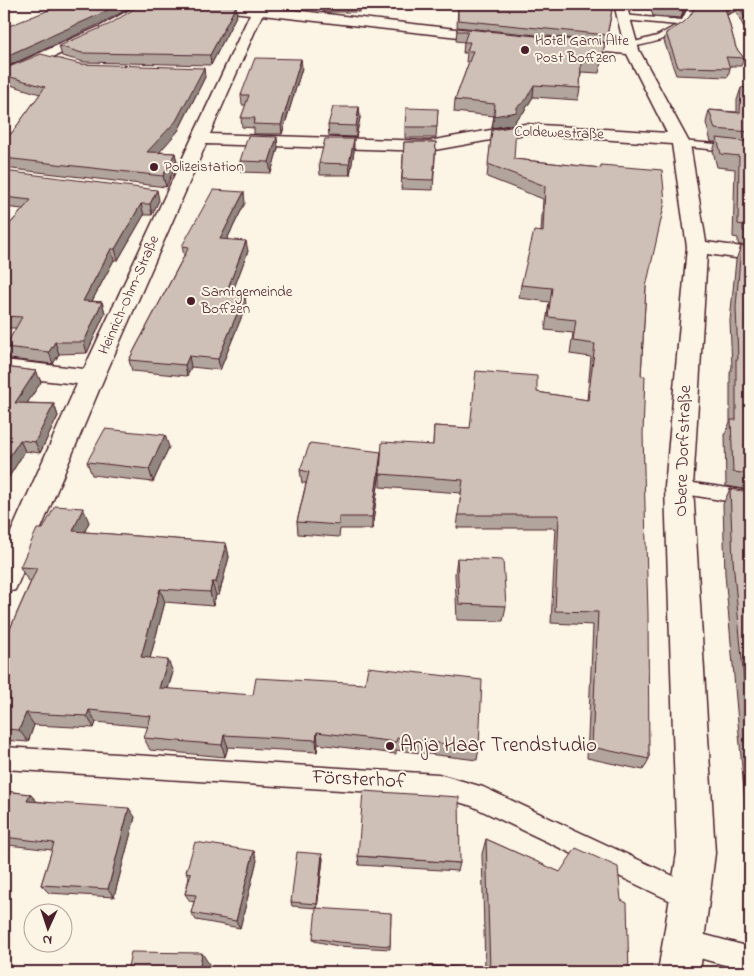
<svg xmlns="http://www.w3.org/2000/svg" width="754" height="976" font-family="'Indie Flower',sans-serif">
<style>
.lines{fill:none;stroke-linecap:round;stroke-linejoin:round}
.service-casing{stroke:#4a1f2b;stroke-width:3}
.minor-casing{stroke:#4a1f2b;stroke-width:3}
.service{fill:#fcf5e5;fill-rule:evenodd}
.minor{fill:#fcf5e5;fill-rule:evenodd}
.wall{fill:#b2a59d;stroke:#4a1f2b}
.shaded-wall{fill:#918680;stroke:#4a1f2b}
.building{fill:#cfc0b7;stroke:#4a1f2b}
.poi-dot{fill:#4a1f2b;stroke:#fcf5e5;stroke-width:2}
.labels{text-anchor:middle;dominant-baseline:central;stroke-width:4;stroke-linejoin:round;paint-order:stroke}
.far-poi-label{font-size:15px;fill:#4a1f2b;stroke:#fcf5e5;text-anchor:start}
.far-street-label{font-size:15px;fill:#4a1f2b;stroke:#fcf5e5}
.street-label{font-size:18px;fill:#4a1f2b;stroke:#fcf5e5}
.near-poi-label{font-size:21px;fill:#4a1f2b;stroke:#fcf5e5;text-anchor:start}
.near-street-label{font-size:21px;fill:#4a1f2b;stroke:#fcf5e5}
</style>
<rect width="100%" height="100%" fill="#fcf5e5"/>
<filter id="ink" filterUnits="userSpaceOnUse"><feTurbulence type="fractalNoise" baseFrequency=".02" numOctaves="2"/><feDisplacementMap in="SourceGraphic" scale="10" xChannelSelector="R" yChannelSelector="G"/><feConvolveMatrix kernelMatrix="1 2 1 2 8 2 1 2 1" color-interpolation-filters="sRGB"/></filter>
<g filter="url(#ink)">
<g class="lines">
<!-- service casing -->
<g class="service-casing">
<g id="service">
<path d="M690,4H698C687,35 661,42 631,47L627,44L657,36L677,25L624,20L620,17L621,15L682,20Z"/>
<polygon points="681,141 750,147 750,153 677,146 676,144"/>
<polygon points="679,481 750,491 750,505 673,492 670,487 673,482"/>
<polygon points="4,747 438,774 483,787 699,888 703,897 699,906 690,910 472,806 438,796 4,769"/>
<polygon points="683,929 750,947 750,972 674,951 670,942 674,933"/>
</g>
</g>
<!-- minor casing -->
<g class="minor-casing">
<g id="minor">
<polygon points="140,4 155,4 111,32 4,78 4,69 101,26"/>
<polygon points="190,4 258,6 499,34 501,37 499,40 494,41 262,15 210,134 429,141 525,124 667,133 627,54 566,48 559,44 566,40 624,45 614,4 626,4 639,50 690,144 706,242 750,248 750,260 707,254 693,487 715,853 700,972 658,972 677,853 665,487 687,247 672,144 525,134 429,151 206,144 104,378 19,581 15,590 4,593 4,548 77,384 4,376 4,360 84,369 250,14 196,8 191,7"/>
</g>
</g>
<!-- service -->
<use href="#service" class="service"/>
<!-- minor -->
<use href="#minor" class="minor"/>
</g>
<!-- wall -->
<g class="wall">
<rect x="323" y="4" width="36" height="8"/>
<polygon points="458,4 612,10 606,42 457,27"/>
<polygon points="649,4 688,4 681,18 653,16"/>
<polygon points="697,4 750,4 750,40 736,11 727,15 736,48 744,58 741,66 730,66 730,68 728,77 676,75 664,41 666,33 683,23 690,16"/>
<polygon points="237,14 211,65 84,62 62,56 59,46"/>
<polygon points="457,28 605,43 599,73 581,72 580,88 578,100 533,97 523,113 516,119 515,124 492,128 494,116 454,112 455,100 469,62 466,62 467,53 463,53 464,42 456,41"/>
<polygon points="301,59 302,68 282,134 254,134 254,128 242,127 241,118 246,105 242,105 241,95"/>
<polygon points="80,64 205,77 178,131 159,152 175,153 177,163 166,187 4,168 4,132 11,134 40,94 4,83 4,69"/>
<polygon points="741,88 750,95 750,490 726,486 725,434 730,422 730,373 732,367 730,321 736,260 741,246 746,247 738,244 738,238 733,237 735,169 717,167 713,151 716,142 711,142 706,123 709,110 737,112 737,100"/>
<polygon points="359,107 360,118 356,137 329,136 328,125"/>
<polygon points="438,109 436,138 405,138 405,127"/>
<polygon points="492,130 514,159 601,168 646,287 641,376 649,759 643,770 587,758 593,625 551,623 556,528 457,528 461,493 380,487 380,474 433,445 434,426 470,428 537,392 587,400 591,357 570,354 573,333 545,330 549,302 519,298 521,285 541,232 543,199 487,177"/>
<polygon points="404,142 436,142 433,190 401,189"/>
<polygon points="278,148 271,173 241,172 240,161"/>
<polygon points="354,151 350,175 320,175 319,163"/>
<polygon points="4,171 159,200 152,215 144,215 118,260 114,260 92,301 102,302 105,313 87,353 59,354 53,364 10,359 5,347 16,328 4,328 4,231 23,209 4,207"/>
<polygon points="245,203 227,239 248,251 232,293 246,306 220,370 191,367 187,376 132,371 129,360 184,256 182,246"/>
<polygon points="4,367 36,371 41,382 27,403 54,404 58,416 40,453 25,451 4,485"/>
<polygon points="169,447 153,482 92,475 87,462"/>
<polygon points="381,452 381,464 372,529 340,529 339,537 298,534 297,522 306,483 302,483 300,470"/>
<polygon points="730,489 750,492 750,836 748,836 725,574 723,504"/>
<polygon points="89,522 84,532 226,543 229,557 219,595 216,595 213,606 165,602 150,658 173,672 168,689 479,748 477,760 396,750 396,754 318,744 317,752 228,747 225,757 150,750 144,738 148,727 96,722 94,728 34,725 28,742 4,740 4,638 6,638 31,581 28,581 20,567 43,529"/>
<polygon points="457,558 506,606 503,621 457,620 455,574"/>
<polygon points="4,791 30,794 36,801 135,817 114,897 49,893 41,885 52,850 8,845 4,858"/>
<polygon points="486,839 621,900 629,972 422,972 423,965 485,969 482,854"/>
<polygon points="322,854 323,859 317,908 292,906 291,902"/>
<polygon points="358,856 460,863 458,871 359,865"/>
<polygon points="257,860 240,928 196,920 191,913 194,902 190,901 185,894 189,878 186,872"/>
<polygon points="391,913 390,949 338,946 314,941 313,938"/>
</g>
<!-- shaded-wall -->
<g class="shaded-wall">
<polygon points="119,4 137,4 100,24 4,68 4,57"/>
<polygon points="686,4 688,4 681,18 683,10"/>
<polygon points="738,4 736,11 723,16 725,8"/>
<polygon points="236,6 237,14 211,65 210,55"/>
<polygon points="301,59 302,68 282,134 281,125"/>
<polygon points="204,68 205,77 178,131 150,163 147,152"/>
<polygon points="534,85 533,97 523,113 516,119 515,124 492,128 494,116"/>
<polygon points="359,107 360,118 356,137 356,126"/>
<polygon points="277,137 278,148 271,173 269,162"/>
<polygon points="354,139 354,151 350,175 349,164"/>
<polygon points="175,153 177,163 166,187 163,176"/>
<polygon points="157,190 159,200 152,215 150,204"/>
<polygon points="244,192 245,203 222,249 220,239"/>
<polygon points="141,204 144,215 118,260 115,249"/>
<polygon points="246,241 248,251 228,304 226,293"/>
<polygon points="111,249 114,260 86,312 83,301"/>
<polygon points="245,295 246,306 220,370 218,359"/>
<polygon points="102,302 105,313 87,353 84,342"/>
<polygon points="55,342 59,354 53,364 49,352"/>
<polygon points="189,356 191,367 187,376 185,365"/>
<polygon points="36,371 41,382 20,414 15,403"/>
<polygon points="54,404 58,416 40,453 35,442"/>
<polygon points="165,435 169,447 153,482 149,469"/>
<polygon points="20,440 25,451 4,485 4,465"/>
<polygon points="381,452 381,464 372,529 372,517"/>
<polygon points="83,508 89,522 79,545 73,531"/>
<polygon points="226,543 229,557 219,595 216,582"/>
<polygon points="212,582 216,595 213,606 210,592"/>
<polygon points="160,589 165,602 147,670 141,657"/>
<polygon points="168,660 173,672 164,701 159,688"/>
<polygon points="89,710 96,722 94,728 87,716"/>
<polygon points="26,713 34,725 28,742 19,730"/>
<polygon points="317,732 318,744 317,752 316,740"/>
<polygon points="224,735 228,747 225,757 222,745"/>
<polygon points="30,794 38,803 27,801"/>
<polygon points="129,808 135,817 114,897 108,889"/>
<polygon points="4,840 8,845 4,858"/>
<polygon points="254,851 257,860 240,928 236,921"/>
<polygon points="322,854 323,859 317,908 317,904"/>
<polygon points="202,953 209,964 208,972 199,972"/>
</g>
<!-- building -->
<g class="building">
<polygon points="64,4 119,4 98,15 4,57 4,28"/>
<polygon points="142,4 220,4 236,6 210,55 82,53 59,46 110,24"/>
<polygon points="323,4 359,4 359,5"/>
<polygon points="458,4 611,4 612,10 607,35 458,20"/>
<polygon points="653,4 686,4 683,10 655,8"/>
<polygon points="697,4 737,4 725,8 736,48 744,58 726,57 730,68 678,67 666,33 683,23 690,16"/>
<polygon points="738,4 750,4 750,27"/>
<polygon points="457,28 605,43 601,62 581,61 580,88 534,85 525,101 517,107 517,112 494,116 495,104 455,100 473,51 467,51 470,42 464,42 468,31 457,31"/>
<polygon points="41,54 80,64 204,68 176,121 147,152 175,153 163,176 4,158 4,132 11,134 45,87 4,75 4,69"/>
<polygon points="255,58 301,59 281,125 253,124 255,118 241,118 249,95 241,95"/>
<polygon points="748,87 750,95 750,132 715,129 709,110 740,113 741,88"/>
<polygon points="333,107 359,107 356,126 328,125"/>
<polygon points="406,108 438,109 437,127 405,127"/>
<polygon points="516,126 514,159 601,168 601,165 662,170 665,202 646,287 641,376 645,376 643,434 648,614 649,759 592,747 598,612 555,611 559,515 458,515 463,480 380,474 382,442 433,445 434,426 470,428 476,371 537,376 537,392 588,400 595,344 573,341 576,320 548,317 552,288 521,285 534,231 543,232 545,186 488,164 492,130"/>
<polygon points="248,136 277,137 269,162 240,161"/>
<polygon points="717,138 750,142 750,233 743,231 743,225 738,224 739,156 721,154"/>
<polygon points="325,139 354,139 349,164 319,163"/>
<polygon points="404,142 436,142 433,180 402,179"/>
<polygon points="4,171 157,190 150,204 141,204 115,249 111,249 83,301 102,302 84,342 55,342 49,352 5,347 22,317 4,316 4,231 31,200 4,197"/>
<polygon points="213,190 244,192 220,239 246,241 226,293 245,295 218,359 189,356 185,365 129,360 189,247 182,246"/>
<polygon points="741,246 750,247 750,474 733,472 731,420 736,420 736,359 738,359 736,307"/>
<polygon points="4,367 36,371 15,403 54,404 35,442 20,440 4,465"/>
<polygon points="105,429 165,435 149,469 87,462"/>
<polygon points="310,443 381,452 372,517 339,517 339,525 297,522 309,472 300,470"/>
<polygon points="730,489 750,492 750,747 733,560"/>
<polygon points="55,506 83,508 73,531 226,543 216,582 212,582 210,592 160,589 141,657 168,660 159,688 253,695 256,678 365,684 368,667 482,680 479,748 397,738 396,742 317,732 316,740 224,735 222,745 144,738 151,716 89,710 87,716 26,713 19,730 4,729 4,638 6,638 37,568 20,567 37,529 43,529"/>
<polygon points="457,558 503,560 506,606 459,604"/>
<polygon points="4,791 30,794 27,801 129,808 108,889 41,885 54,843 4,837"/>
<polygon points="363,791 459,797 460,863 358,856"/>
<polygon points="486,839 560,872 576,848 618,867 621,900 627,903 629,972 423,972 423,965 490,970"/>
<polygon points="195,842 254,851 236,921 191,913 196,895 185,894 191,873 186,872"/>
<polygon points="297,852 322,854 317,904 291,902"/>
<polygon points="316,908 391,913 390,946 338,942 313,938"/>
<polygon points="131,952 202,953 199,972 127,972"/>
</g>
</g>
<!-- markers -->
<g class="poi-dot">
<circle cx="525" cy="50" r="5"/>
<circle cx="154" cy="167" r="5"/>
<circle cx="191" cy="301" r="5"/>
<circle cx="390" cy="746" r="5"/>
</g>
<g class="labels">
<!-- far-poi labels -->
<g class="far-poi-label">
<text x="535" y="41">Hotel Garni Alte<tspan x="535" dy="17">Post Boffzen</tspan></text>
<text x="164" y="167">Polizeistation</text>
<text x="201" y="292">Samtgemeinde<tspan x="201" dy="17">Boffzen</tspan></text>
</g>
<!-- far-street labels -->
<g class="far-street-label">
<text transform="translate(559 133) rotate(2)">Coldewestraße</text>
<text transform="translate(129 295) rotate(-66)">Heinrich-Ohm-Straße</text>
</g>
<!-- street labels -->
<g class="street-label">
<text transform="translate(684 451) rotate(-88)">Obere Dorfstraße</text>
</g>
<!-- near-poi labels -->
<g class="near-poi-label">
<text x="400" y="746">Anja Haar Trendstudio</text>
</g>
<!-- near-street labels -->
<g class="near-street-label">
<text transform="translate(359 780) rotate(3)">Försterhof</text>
</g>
</g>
<!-- margin -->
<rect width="754" height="976" fill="none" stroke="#fcf5e5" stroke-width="20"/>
<rect x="10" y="10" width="734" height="956" fill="none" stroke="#4a1f2b" stroke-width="2" filter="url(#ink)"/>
<!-- north arrow -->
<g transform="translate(48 928) rotate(183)"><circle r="24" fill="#fcf5e5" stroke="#b59f9b"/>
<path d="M0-4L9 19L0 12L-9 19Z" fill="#4a1f2b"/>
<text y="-8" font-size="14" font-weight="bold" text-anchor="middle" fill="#4a1f2b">N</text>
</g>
</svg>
